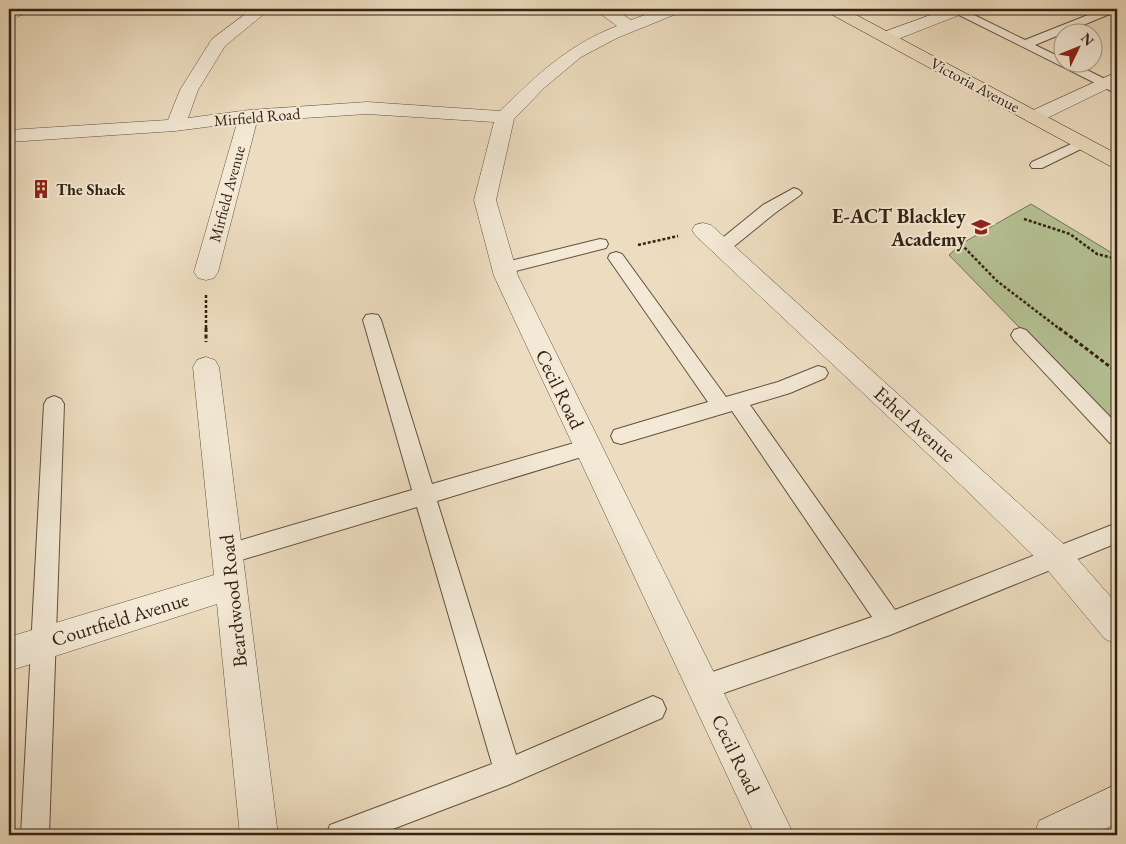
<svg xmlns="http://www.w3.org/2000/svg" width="1126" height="844" font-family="'EB Garamond',serif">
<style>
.green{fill:#b5c295;stroke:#747254}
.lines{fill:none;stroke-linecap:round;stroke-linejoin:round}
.service-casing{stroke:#62513e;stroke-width:2}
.minor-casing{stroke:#62513e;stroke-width:1}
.primary-casing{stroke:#342212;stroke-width:1}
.path-far1{stroke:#342212;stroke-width:2.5;stroke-dasharray:3 2;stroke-linecap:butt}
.path{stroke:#342212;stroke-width:3;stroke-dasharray:4 2.5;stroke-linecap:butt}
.service{fill:#f3e9d6;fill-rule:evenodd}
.minor{fill:#f3e9d6;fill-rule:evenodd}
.primary{fill:#edddc0;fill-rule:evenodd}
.labels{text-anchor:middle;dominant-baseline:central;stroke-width:4;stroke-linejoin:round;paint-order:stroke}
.far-street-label{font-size:16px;fill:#342212;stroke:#f3e9d6}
.far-poi-label{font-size:16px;font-weight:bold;fill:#342212;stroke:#f3e9d6;text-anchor:start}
.poi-label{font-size:20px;font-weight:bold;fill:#342212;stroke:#f3e9d6;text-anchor:end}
.street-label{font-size:20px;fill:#342212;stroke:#f3e9d6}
</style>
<rect width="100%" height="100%" fill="#edddc0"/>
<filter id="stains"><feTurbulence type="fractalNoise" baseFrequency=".004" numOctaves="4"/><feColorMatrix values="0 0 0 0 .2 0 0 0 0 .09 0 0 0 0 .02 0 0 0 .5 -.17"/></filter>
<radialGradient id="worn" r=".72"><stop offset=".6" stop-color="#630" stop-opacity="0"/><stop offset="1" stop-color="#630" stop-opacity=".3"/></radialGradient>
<!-- green -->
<polygon class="green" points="1031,204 1117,256 1117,428 949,255 961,244"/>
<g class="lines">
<!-- service casing -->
<g class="service-casing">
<g id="service">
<polygon points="947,9 962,9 1025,40 1103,9 1117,9 1117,11 1035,45 1064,59 1064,62 1071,62 1117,85 1117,94"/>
<polygon points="1082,139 1087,140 1089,143 1087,146 1042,168 1032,168 1030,165 1032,162"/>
<polygon points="794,188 799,190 802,193 799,196 775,213 727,252 721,253 715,252 713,248 715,244 763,205"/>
<polygon points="600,239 606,240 608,244 606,248 504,274 498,272 496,268 498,264"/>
<polygon points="616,252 622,254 726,397 778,382 818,366 825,368 828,373 825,378 790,393 750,405 895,610 1117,523 1117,543 890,635 704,700 695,696 691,687 695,678 872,617 732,411 621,444 614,442 611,436 614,430 708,402 608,258 610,254"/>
<polygon points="372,314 378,315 381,320 432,484 588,439 595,441 598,447 595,453 588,455 437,501 516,755 653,696 662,700 666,709 662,718 508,785 377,835 326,835 330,825 492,764 417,507 228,564 220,561 217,554 220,547 228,544 412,490 363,320 366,315"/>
<polygon points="1020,328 1026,330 1117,424 1117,445 1110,443 1014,340 1011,335 1014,330"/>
<polygon points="54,396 61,399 64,404 49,835 21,835 44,404 47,399"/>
</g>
</g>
<!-- minor casing -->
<g class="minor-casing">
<g id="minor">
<polygon points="9,9 31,9 29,12 9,20"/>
<path d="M252,9H270L225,46L198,90L188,118L249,110L367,102L500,111C538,74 568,45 617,26L598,12L596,9H614L631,20L661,9H683L681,12L617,38L581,57L544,88L514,119L496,200L518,276L794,835H755L494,276L474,200L494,122L367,114L257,121L218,272L214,278L206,280L198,278L194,272L237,123L175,131L9,142V130L168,120L180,90L212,39Z"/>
<polygon points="947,9 969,9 967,12 893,41 881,41 879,37 881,33"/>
<polygon points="1117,72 1117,84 1041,121 1034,123 1027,121 1024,117 1027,113"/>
<polygon points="703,223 711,225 1067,547 1117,604 1117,644 1105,639 1045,567 963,487 695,235 692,230 695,225"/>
<polygon points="206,357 215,360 219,367 278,835 240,835 217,604 9,671 9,637 214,575 193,367 197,360"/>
<polygon points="1117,784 1117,823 1093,835 1034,835 1039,821"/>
</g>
</g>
<!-- primary casing -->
<g class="primary-casing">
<polygon id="primary" points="825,9 845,9 1117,154 1117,168 1110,166 827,12"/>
</g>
<!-- path-far1 -->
<g class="path-far1">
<polyline points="1024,219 1070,234 1097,254 1117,259"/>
<polyline points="961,244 997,281 1061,330"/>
<polyline points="638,245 678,236"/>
<polyline points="206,295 206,330"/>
</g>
<!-- path -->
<g class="path">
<polyline points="206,328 206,342"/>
<polyline points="1059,328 1117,372"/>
</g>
<!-- service -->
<use href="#service" class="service"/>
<!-- minor -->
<use href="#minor" class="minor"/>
<!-- primary -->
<use href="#primary" class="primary"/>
</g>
<!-- icons -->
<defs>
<g id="building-bare" transform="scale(1.5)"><path d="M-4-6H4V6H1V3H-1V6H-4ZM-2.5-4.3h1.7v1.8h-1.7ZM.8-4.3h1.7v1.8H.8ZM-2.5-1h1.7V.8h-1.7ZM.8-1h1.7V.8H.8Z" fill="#8f2418" stroke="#f3e9d6" stroke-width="2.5" paint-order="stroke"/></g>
<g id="school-bare" transform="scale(1.5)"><path d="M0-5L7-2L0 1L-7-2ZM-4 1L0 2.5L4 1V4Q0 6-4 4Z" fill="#8f2418" stroke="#f3e9d6" stroke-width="2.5" paint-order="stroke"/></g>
</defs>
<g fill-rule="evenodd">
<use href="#building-bare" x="41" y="189"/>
<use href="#school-bare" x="981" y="227"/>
</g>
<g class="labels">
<!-- far-street labels -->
<g class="far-street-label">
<text transform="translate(975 85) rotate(28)">Victoria Avenue</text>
<text transform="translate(257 117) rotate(-5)">Mirfield Road</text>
<text transform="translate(227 194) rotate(-75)">Mirfield Avenue</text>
</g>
<!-- far-poi labels -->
<g class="far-poi-label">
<text x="56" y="189">The Shack</text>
</g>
<!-- poi labels -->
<g class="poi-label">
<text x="966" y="216">E-ACT Blackley<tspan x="966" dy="23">Academy</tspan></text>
</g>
<!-- street labels -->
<g class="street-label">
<text transform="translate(560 389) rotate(64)">Cecil Road</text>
<text transform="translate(915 424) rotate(42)">Ethel Avenue</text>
<text transform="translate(233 601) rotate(-96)">Beardwood Road</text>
<text transform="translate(120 619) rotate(-17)">Courtfield Avenue</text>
<text transform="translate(736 754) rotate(64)">Cecil Road</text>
</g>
</g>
<!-- margin -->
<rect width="1126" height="844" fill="none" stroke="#edddc0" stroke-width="30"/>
<rect x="10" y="10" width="1106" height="824" fill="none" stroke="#342212" stroke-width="2.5"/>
<rect x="15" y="15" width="1096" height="814" fill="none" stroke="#342212"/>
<!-- north arrow -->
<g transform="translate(1078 48) rotate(47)"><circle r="24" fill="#f3e9d6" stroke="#a79988"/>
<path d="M0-4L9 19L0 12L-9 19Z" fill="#8f2418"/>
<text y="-8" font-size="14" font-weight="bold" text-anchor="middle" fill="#342212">N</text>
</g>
<rect width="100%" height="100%" filter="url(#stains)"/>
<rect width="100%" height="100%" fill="url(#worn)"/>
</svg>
